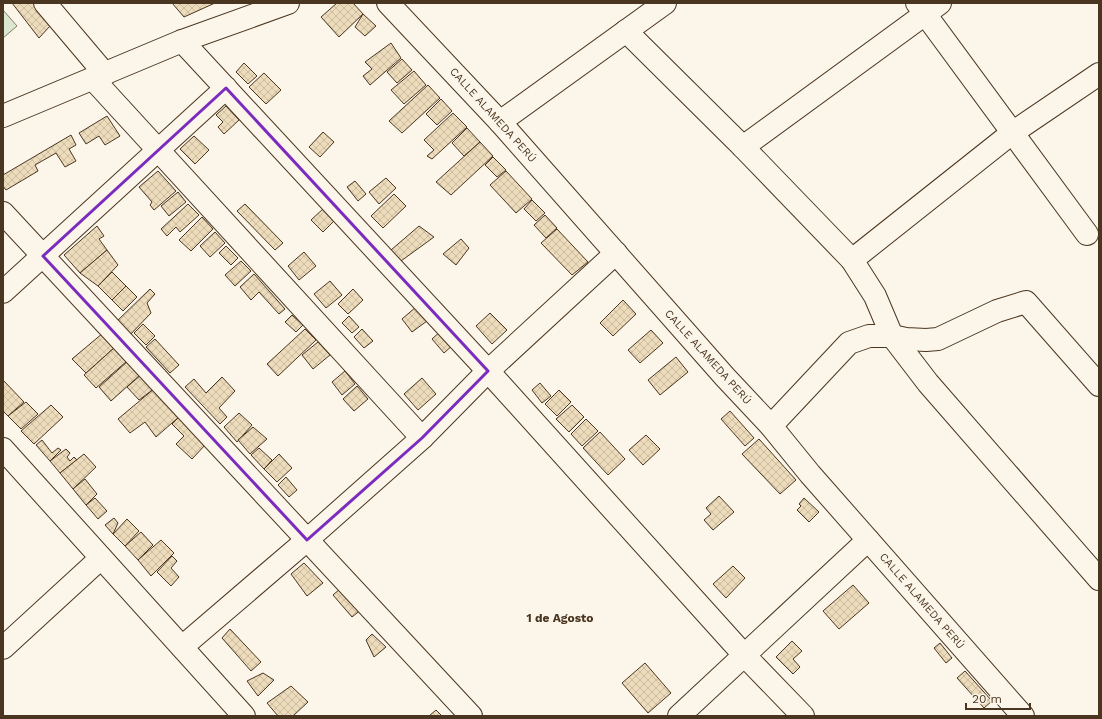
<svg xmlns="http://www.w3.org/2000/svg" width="1102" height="719" font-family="'Work Sans',sans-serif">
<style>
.park{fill:#dce7d0;stroke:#887966}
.building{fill:url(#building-cross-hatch);stroke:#4a3520}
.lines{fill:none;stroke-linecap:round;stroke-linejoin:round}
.minor-casing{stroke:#4a3520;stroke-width:24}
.minor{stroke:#fbf6e9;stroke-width:22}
.marked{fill:none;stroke:#7b2cbf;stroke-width:3;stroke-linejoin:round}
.labels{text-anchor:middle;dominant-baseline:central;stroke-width:3;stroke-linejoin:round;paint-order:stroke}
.street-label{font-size:11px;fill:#4a3520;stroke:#fbf6e9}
.neighbourhood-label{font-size:12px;font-weight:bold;fill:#4a3520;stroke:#fbf6e9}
</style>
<defs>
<pattern id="building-cross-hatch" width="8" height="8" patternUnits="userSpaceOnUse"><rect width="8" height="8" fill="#ecdcbc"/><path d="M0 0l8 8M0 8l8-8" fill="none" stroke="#ccbda1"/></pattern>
</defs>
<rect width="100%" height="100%" fill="#fbf6e9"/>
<!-- park -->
<polygon class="park" points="3,10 17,26 3,38"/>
<!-- building -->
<g class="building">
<polygon points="12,3 33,3 50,26 39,38"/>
<polygon points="172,3 215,3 184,17"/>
<polygon points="337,3 353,3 363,14 339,37 321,17"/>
<polygon points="363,14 376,26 365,36 355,27"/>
<polygon points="391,43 401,58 370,85 363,76 372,69 365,62"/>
<polygon points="402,59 412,70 397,83 387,72"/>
<polygon points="244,63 257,76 248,84 236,72"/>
<polygon points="414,71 426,85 404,104 391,90"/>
<polygon points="264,73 281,90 266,104 249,87"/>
<polygon points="428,85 440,98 402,133 389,121"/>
<polygon points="441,99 452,111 437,125 426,114"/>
<polygon points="226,106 239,120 224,134 218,127 223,122 216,115"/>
<polygon points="453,113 467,127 432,159 427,156 434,150 424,140"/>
<polygon points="107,116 120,136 105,145 99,136 86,144 79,133"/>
<polygon points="467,128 480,142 464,156 452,143"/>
<polygon points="323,132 334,142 320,157 309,147"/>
<polygon points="71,135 76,145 69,149 76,161 65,167 56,153 35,165 38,171 6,190 3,186 3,175"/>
<polygon points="194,136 209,150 195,164 180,149"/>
<polygon points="480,142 493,156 451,195 436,182"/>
<polygon points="493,157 506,170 497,177 485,165"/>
<polygon points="158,171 176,191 154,210 150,205 152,202 139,187"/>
<polygon points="506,171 532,199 516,213 490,185"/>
<polygon points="386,178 396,188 379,204 369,192"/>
<polygon points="355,181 366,194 358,201 347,187"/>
<polygon points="178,192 186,202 169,216 161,206"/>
<polygon points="394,194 406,206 383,228 371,216"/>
<polygon points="532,200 545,213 536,221 524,209"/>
<polygon points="188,204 199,215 180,232 176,227 167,236 161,229"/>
<polygon points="245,204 283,243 275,250 237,211"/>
<polygon points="324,208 336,219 323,232 311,220"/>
<polygon points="545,215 557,228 546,238 534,225"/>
<polygon points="202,217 213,229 191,251 179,240"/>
<polygon points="97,226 104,236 99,239 107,250 80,273 64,255"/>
<polygon points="419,226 434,237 401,261 391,250"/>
<polygon points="557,229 588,262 572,275 541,243"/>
<polygon points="215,232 225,243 210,257 200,246"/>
<polygon points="461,239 469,248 456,265 443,254"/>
<polygon points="226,246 238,258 231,265 219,253"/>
<polygon points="107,250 118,265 98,286 80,273"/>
<polygon points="304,252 316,266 299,280 288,266"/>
<polygon points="241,261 251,271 235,286 225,275"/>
<polygon points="112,272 126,286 112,300 98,286"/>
<polygon points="254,274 285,309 279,314 259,292 251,300 240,287"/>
<polygon points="330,281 342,295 326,308 314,294"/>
<polygon points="126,286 137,297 123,311 112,300"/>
<polygon points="150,289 155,294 147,303 151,313 129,336 116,322"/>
<polygon points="353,289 363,300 348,314 338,304"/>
<polygon points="623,300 636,314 613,336 600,323"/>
<polygon points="416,307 427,321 412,332 402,319"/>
<polygon points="490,313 507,330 492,344 476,326"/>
<polygon points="292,315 303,325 296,332 285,322"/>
<polygon points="349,316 359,327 352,333 342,323"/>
<polygon points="143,324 155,336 146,345 134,333"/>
<polygon points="305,329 316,340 278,376 267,364"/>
<polygon points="362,329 373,341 364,348 354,337"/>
<polygon points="442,330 454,344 444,353 432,339"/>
<polygon points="651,330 663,343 640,363 628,350"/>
<polygon points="103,333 115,347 86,373 72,359"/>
<polygon points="155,339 179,365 170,373 146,347"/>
<polygon points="318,342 330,355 313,369 302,355"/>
<polygon points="114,348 127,361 96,388 84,375"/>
<polygon points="676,357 688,372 660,395 648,380"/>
<polygon points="128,361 140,375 111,401 99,387"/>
<polygon points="345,371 355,384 342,395 332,382"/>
<polygon points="142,374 155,388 139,400 127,387"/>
<polygon points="222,377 235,391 219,408 227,417 220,424 185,387 194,379 206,393"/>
<polygon points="422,378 436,394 418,410 404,394"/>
<polygon points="3,380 24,402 8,416 3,411"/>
<polygon points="540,383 551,396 542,403 532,390"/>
<polygon points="357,386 368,399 354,411 343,399"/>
<polygon points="155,388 180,416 156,437 145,422 130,433 118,419"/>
<polygon points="559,390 571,402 557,416 545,404"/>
<polygon points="26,402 38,414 21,429 8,416"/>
<polygon points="51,405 63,417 34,444 21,431"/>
<polygon points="572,405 584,417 569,432 556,419"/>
<polygon points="730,411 754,438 745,446 721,419"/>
<polygon points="239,413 252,425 237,442 224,427"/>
<polygon points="180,416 207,443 192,459 176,444 184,436 172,424"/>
<polygon points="586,419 598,431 582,446 571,434"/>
<polygon points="253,427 267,439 250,454 238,440"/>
<polygon points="600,432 625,459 608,475 583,448"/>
<polygon points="646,435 660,449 643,465 629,450"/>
<polygon points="759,439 796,480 780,494 742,454"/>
<polygon points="42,440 52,453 58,448 61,450 50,461 36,445"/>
<polygon points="259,448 272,460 264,469 251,455"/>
<polygon points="66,449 70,453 67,457 70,461 74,457 77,460 60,473 50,461"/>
<polygon points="84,454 96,467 73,489 60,473"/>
<polygon points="279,454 292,468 277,482 264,469"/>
<polygon points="286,477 297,490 289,497 278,485"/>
<polygon points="85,479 97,494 86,505 73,489"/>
<polygon points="719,496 734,512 713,530 704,520 711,514 706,508"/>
<polygon points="95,498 107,511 98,519 86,505"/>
<polygon points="804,498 819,512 809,522 797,510 801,506 799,504"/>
<polygon points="114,518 118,523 113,534 105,525"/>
<polygon points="127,519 139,531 125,546 113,534"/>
<polygon points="141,532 153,545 138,560 125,546"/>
<polygon points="161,540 174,553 151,576 138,560"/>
<polygon points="172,556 177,561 171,568 179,577 171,586 157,572"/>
<polygon points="304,563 323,583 307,596 291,574"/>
<polygon points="733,566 745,578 726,598 713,584"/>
<polygon points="853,585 869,603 839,629 823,611"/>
<polygon points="341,588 362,609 352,617 333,595"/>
<polygon points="230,629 261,662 251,671 222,638"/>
<polygon points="372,634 386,647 374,657 366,640"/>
<polygon points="792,641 802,651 793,659 800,667 793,674 776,657"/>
<polygon points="940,643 952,658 946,663 934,648"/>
<polygon points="645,663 671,693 648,713 622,683"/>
<polygon points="965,671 992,701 984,708 957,678"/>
<polygon points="263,673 274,680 258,696 247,681"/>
<polygon points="291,686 308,702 293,716 278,716 267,703"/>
<polygon points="436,710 442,716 429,716"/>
</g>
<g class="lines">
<!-- minor casing -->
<g class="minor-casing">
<g id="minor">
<polyline points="45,3 105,74"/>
<polyline points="388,3 500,122 725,377 771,426 810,474 1023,716"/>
<polyline points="917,3 1087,234"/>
<polyline points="626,31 743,147 852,260 875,296 892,336 928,383 1099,579"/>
<polyline points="182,41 488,371 745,656 803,716"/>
<polyline points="93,79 422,438"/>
<polyline points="3,116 182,41 288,3"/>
<polyline points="500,122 665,3"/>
<polyline points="743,147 940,3"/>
<polyline points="3,213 471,716"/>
<polyline points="852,260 1012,133 1099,74"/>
<polyline points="3,292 226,88"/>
<polyline points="771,426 849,343 869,336 892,336 906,339 926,340 938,339 997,311 1026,302 1099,385"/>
<polyline points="3,449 244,716"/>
<polyline points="182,647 307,540 422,438 488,371 616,253"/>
<polyline points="3,648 101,558"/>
<polyline points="679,716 868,540"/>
</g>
</g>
<!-- minor -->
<use href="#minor" class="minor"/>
</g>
<!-- marked area -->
<path class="marked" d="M226,88L488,371L422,438L307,540L43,256Z"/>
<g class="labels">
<!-- street labels -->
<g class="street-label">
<text transform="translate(493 115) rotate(48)">CALLE ALAMEDA PERÚ</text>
<text transform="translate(708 357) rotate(48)">CALLE ALAMEDA PERÚ</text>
<text transform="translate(922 601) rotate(49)">CALLE ALAMEDA PERÚ</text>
</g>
<!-- neighbourhood labels -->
<g class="neighbourhood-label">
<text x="560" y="618">1 de Agosto</text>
</g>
</g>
<!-- border -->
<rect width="1102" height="719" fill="none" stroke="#4a3520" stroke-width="8"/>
<!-- scale -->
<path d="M966 703v6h64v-6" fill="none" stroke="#4a3520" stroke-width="2"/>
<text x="972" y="703" font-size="12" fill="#4a3520" stroke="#fbf6e9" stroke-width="3" paint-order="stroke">20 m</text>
</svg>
